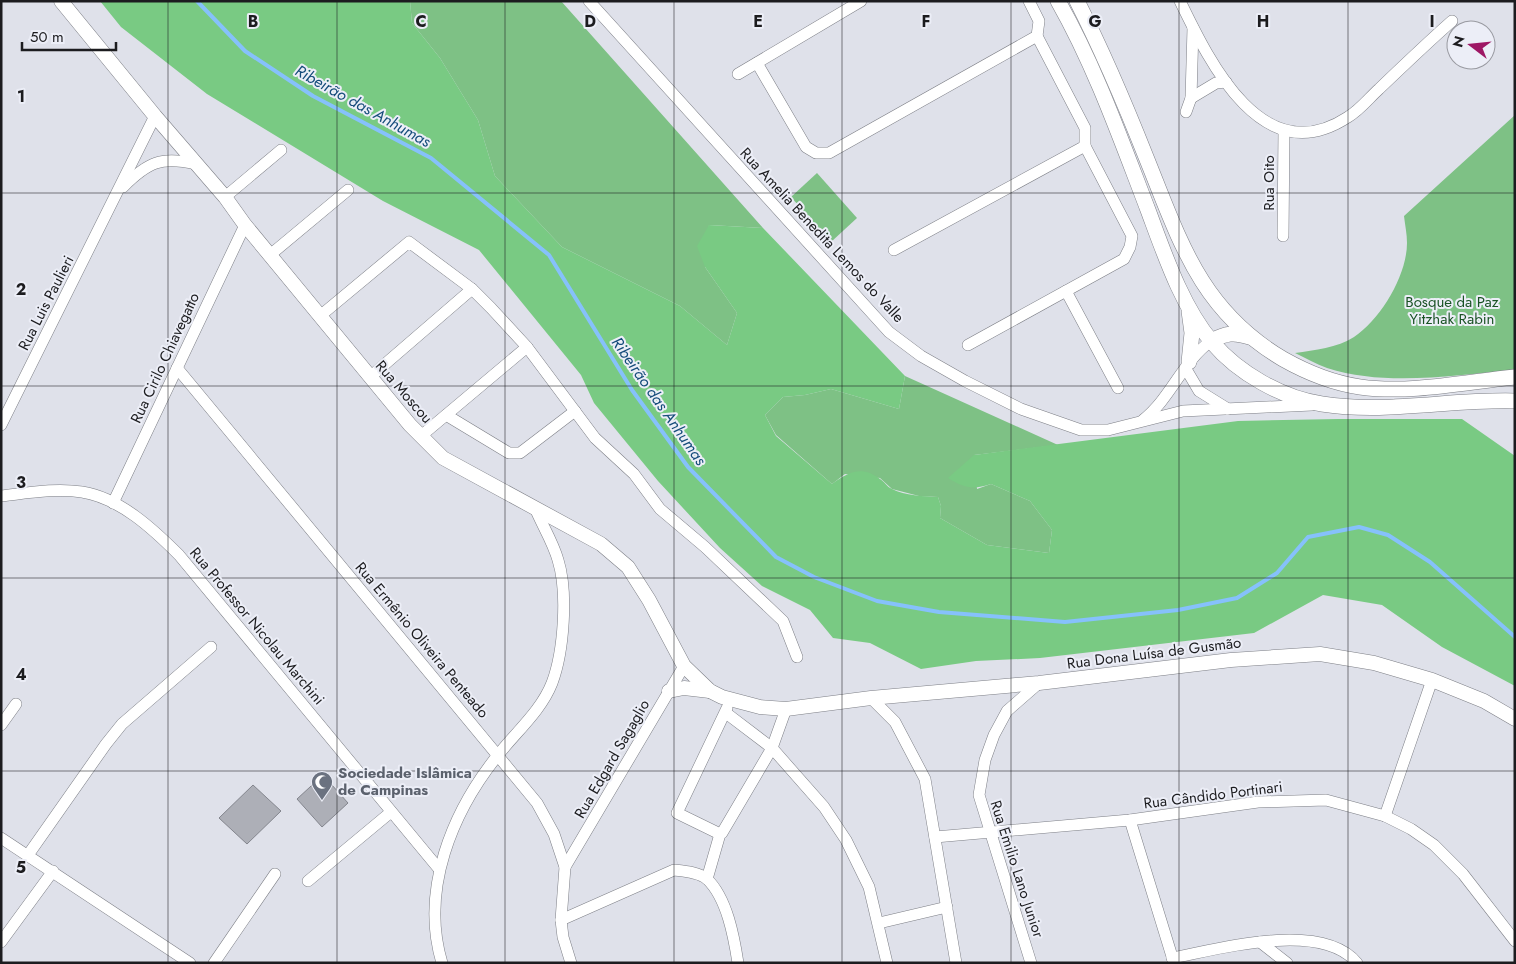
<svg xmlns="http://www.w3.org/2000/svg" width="1516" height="964" font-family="Jost,sans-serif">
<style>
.green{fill:#7ec185}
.forest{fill:#79ca83}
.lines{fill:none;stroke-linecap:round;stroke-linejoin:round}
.stream{stroke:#86c1fb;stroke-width:4}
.building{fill:#adafb7;stroke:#83858d}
.minor-casing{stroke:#7d7f86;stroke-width:12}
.tertiary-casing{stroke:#7d7f86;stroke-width:15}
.secondary-casing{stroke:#7d7f86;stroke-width:16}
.minor{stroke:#fff;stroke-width:11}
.tertiary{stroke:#fff;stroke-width:14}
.secondary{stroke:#fff;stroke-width:15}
.grid{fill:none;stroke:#1c1c1f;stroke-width:1;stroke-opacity:0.55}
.labels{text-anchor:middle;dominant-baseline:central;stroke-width:4;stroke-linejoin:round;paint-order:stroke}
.street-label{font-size:15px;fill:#1c1c1f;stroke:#eceef7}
.park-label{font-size:15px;fill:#1a5325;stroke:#eceef7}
.worship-label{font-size:15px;font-weight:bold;fill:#5b616d;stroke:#eceef7;text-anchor:start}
.water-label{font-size:16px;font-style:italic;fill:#154c7a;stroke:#eceef7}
.grid-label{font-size:16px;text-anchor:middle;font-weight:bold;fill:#1c1c1f;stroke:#eceef7;stroke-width:4;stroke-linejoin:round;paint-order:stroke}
</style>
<rect width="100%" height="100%" fill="#dfe1ea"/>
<!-- green -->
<g class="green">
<polygon points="410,1 561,1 763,228 709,225 705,267 737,313 727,345 680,306 562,247 495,176 478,120 440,58 412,23"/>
<path d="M1515,115V370C1453,375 1387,387 1327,368C1316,364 1306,358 1295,353C1315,350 1337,348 1354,337C1381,319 1407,275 1407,243C1407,234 1405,225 1404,216Z"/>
<polygon points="817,173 857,218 831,242 791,197"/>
<polygon points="905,376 1058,445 974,455 977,489 991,484 1030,501 1052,530 1049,553 987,545 940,518 941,506 938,497 919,496 892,489 880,478 845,474 832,484 776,435 765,415 783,397 805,395 831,389 899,409"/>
</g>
<!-- forest -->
<path class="forest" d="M100,1H410L412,23L440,58L478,120L495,176L562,247L680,306L727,345L737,313L705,267L697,246L709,225L763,228L905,376L899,409L831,389L805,395L783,397L765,415L776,436L832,484C848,472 862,465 880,479C884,481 887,487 892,489C905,496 924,496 938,497L941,506L940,518L987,545L1049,553L1052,530L1030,501L991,484C973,490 964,488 948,478L974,455L1238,421L1338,419H1462L1515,456V686L1442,647L1382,605L1323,595L1254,633L1040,658L976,661L921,669L870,643L833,638L810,610L762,586L720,548L658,481L594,403L581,375L479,250L383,201L207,94L121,27Z"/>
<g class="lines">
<!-- stream -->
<polyline class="stream" points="197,1 245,51 313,96 431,158 549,255 632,390 688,467 776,557 814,577 877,601 939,612 1065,622 1178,610 1237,598 1277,573 1308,537 1359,527 1388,535 1430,562 1515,637"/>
</g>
<!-- building -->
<g class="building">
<polygon points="323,775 348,803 322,827 297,799"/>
<polygon points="253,785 281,811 247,844 219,818"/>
</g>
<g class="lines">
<!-- minor casing -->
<g class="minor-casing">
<g id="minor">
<polyline points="589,1 889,332 921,356 965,381 1021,409 1081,430 1108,430 1183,411 1312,405"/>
<path d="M1180,1C1210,63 1263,173 1348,117C1360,110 1369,98 1379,89C1403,66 1427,43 1452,21"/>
<polyline points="757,63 806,147 816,153 829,153 1037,36 1039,21 1029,1"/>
<polyline points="738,74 861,1"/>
<polyline points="1191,98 1216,83 1226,82"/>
<polyline points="1186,112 1191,98 1193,28"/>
<path d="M123,187C148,162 161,156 196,164"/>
<polyline points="225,197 281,150"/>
<polyline points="1283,236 1284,130"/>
<polyline points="894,250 1085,146"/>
<polyline points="270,255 348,190"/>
<polyline points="1066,291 1118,388"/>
<polyline points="320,316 409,242 472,289 491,308 527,347 595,438 634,474 660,509 705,547 783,621 797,657"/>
<polyline points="968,345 1124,259 1130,247 1132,236 1085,146 1085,128 1037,36"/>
<polyline points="177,368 537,803 554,834 565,867 561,920 563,937 571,963"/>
<polyline points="1186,369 1199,391 1228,409"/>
<polyline points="370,377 472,289"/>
<polyline points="446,415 509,453 520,453 575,411"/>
<path d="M1143,420C1171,398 1182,362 1211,341"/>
<polyline points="1,425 155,116"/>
<polyline points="421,436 527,347"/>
<path d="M1,496C28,493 55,488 82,492C120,498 153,529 179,555L439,869"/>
<polyline points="113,503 245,225"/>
<polyline points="871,698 895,722 925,779 956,963"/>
<polyline points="726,713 772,748 824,807 846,840 869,887 887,963"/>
<polyline points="1,725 16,704"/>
<polyline points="1385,816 1432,680"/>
<polyline points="1130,820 1174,963"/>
<polyline points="720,834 677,813 727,708"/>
<polyline points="935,837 1130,820 1258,802 1326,800 1385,816 1411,829 1434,845 1463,874 1515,941"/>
<polyline points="1,838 190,963"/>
<polyline points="28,855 106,744 122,724 211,647"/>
<polyline points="565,867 684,666"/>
<polyline points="707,879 720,834 722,833 772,748 786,709"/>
<polyline points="308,881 391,812"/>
<path d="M561,920L674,870C684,871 699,872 707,879C727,898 734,937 738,963"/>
<polyline points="879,923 947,907"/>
<polyline points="1,942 53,871"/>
<polyline points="1260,942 1287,963"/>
<path d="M1172,958C1220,949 1321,920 1357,963"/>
<polyline points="214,963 275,874"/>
<path d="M442,963C420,890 452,812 498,755C516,732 541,711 552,683C564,651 568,592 558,560C553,542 542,525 535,508"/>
<polyline points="1031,963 979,795 985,760 994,735 1007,711 1039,683"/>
</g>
</g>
<!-- tertiary casing -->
<g class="tertiary-casing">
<g id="tertiary">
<polyline points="61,1 155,116 225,197 245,225 410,425 443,458 601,544 628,567 649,600 684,666 710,691 722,697 760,707 786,709 871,698 1039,683 1231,660 1320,654 1374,663 1432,680 1484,701 1515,719"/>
<polyline points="669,691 684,688 710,691"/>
</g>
</g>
<!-- secondary casing -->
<g class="secondary-casing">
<g id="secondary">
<path d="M1058,1C1095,66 1121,140 1148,210C1164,253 1182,307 1212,342C1238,373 1282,398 1322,404C1386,414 1451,399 1515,401"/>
<path d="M1077,1C1103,52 1125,104 1146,157C1180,241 1200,310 1283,359C1306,372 1333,383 1360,387C1410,394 1465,382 1515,377"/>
<polyline points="1189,311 1192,333 1189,362"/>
<path d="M1211,341C1226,333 1234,332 1249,337"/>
</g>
</g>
<!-- minor -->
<use href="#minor" class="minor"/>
<!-- tertiary -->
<use href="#tertiary" class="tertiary"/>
<!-- secondary -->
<use href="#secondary" class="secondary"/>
</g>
<!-- grid -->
<path class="grid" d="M168,1V963M337,1V963M505,1V963M674,1V963M842,1V963M1011,1V963M1179,1V963M1348,1V963M1,193H1515M1,386H1515M1,578H1515M1,771H1515"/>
<!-- icons -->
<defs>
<g id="mosque-pin" transform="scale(1.125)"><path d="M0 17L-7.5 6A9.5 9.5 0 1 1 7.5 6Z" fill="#6b7280" stroke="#eceef7"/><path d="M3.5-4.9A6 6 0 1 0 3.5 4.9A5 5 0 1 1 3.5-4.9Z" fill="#fff"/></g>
</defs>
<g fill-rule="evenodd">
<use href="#mosque-pin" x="322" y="782"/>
</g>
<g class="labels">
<!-- street labels -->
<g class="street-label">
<text transform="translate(1269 183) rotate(-90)">Rua Oito</text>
<text transform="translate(822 235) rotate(47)">Rua Amelia Benedita Lemos do Valle</text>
<text transform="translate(46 303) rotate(-63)">Rua Luis Paulieri</text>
<text transform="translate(165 358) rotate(-65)">Rua Cirilo Chiavegatto</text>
<text transform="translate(404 392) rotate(49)">Rua Moscou</text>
<text transform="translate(257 626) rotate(50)">Rua Professor Nicolau Marchini</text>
<text transform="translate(422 640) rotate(50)">Rua Ermênio Oliveira Penteado</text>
<text transform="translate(1154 653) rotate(-7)">Rua Dona Luísa de Gusmão</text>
<text transform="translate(612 759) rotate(-60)">Rua Edgard Sagaglio</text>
<text transform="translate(1213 795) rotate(-7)">Rua Cândido Portinari</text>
<text transform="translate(1017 869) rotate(72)">Rua Emilio Lano Junior</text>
</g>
<!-- park labels -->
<g class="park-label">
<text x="1452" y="302">Bosque da Paz<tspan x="1452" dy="17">Yitzhak Rabin</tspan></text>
</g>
<!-- worship labels -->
<g class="worship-label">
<text x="338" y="773">Sociedade Islâmica<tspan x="338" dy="17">de Campinas</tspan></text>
</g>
<!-- water labels -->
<g class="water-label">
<text transform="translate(363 106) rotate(29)">Ribeirão das Anhumas</text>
<text transform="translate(659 401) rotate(55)">Ribeirão das Anhumas</text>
</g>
</g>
<g class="grid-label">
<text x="253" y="27">B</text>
<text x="421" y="27">C</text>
<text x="590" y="27">D</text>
<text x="758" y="27">E</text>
<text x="926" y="27">F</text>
<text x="1095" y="27">G</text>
<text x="1263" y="27">H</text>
<text x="1432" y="27">I</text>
<text x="21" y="102">1</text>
<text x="21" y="295">2</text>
<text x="21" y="488">3</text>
<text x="21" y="680">4</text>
<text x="21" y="873">5</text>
</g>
<!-- border -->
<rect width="1516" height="964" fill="none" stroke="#1c1c1f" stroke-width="5"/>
<!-- north arrow -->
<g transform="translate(1471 45) rotate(286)"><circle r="24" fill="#eceef7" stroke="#999aa1"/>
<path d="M0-4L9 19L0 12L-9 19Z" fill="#9e1765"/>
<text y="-8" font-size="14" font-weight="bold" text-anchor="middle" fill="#1c1c1f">N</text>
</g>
<!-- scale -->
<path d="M22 42v8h94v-8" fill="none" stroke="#1c1c1f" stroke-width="2.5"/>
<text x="30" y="42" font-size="15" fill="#1c1c1f" stroke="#eceef7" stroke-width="4" paint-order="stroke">50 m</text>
</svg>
